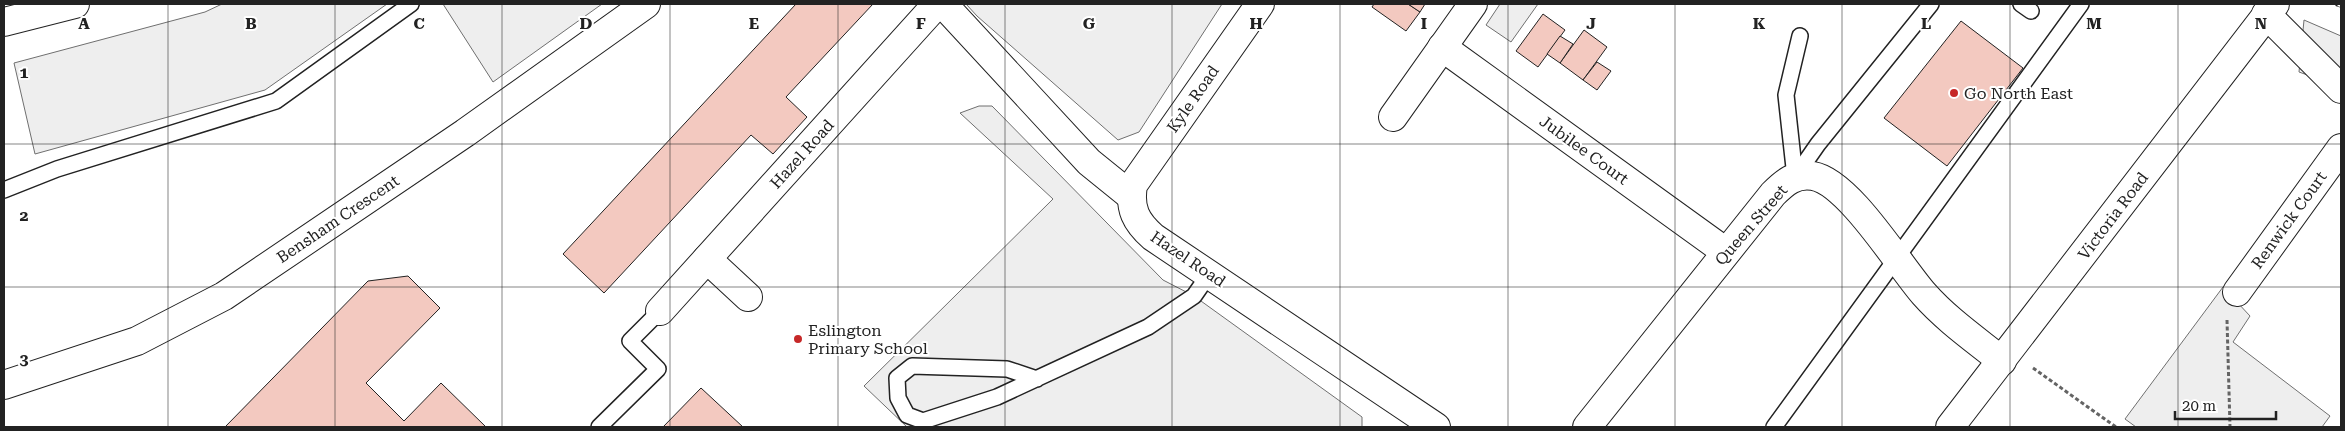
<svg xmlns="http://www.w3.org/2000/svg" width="2345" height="431" font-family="'Roboto Serif',serif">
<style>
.green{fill:#eee;stroke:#6f6f6f}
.building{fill:#f3c9c0;stroke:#222}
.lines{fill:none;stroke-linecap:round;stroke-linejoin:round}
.service-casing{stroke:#222;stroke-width:18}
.minor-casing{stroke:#222;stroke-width:30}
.path{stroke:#646464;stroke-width:3;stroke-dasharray:4 2.5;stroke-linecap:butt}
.service{stroke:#fff;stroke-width:15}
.minor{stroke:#fff;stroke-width:28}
.rail-casing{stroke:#222;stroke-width:5.5}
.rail{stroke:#fff;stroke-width:4;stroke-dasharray:11;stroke-linecap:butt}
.grid{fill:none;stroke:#222;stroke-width:1;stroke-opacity:0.55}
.poi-dot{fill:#c62828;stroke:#fff;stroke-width:2}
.labels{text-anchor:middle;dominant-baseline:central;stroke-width:4;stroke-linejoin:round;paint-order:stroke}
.poi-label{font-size:16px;fill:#222;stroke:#fff;text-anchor:start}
.street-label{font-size:16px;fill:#222;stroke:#fff}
.grid-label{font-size:16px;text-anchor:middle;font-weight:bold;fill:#222;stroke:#fff;stroke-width:4;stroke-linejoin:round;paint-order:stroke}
</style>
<rect width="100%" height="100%" fill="#fff"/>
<!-- green -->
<g class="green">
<polygon points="222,4 387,4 265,90 35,154 14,63 205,12"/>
<polygon points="443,4 602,4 493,82"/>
<polygon points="966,4 1222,4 1139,132 1118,140 977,16"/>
<polygon points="1500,4 1538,4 1511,42 1486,25"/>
<polygon points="2304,20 2341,36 2341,87 2299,72"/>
<polygon points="979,106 992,106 1163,280 1194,296 1362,417 1362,427 907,427 864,386 1053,199 960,113"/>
<polygon points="2223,287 2250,316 2233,342 2330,416 2322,427 2136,427 2125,419"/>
</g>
<!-- building -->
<g class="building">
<polygon points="796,4 873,4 786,97 807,117 773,154 751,135 604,293 563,254"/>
<polygon points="1374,4 1408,4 1420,12 1406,31 1372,7"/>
<polygon points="1408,4 1425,4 1420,12"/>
<polygon points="1543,14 1565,30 1538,67 1516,51"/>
<polygon points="1961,21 2023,68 1947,166 1884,118"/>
<polygon points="1584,30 1607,47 1583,80 1560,63"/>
<polygon points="1560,36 1573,44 1560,63 1547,54"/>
<polygon points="1597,62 1611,71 1597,90 1583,80"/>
<polygon points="408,276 440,308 366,383 404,421 441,383 486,427 225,427 368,281"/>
<polygon points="701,388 743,427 663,427"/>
</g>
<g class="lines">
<!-- service casing -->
<g class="service-casing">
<g id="service">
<polyline points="2021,4 2031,11"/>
<polyline points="1795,177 1818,144 1931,4"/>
<polyline points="1795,177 1786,95 1800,36"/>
<polyline points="4,190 57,169 276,101 411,4"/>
<polyline points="1037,379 1007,369 912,366 897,378 898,398 907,415 923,421 997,397 1148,327 1194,296 1210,273"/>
<polyline points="599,427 658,369 630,341 660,311"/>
<polyline points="1774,427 2081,4"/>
</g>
</g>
<!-- minor casing -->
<g class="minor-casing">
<g id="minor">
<polyline points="943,4 1089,162 1131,196"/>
<path d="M1260,4L1133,185C1129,209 1136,222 1153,237L1436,427"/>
<polyline points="2266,14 2341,89"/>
<polyline points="4,22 75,4"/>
<polyline points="1442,47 1726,252"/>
<polyline points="1393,117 1473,4"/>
<polyline points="707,259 748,297"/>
<polyline points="2237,292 2341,148"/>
<polyline points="660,311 937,4"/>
<polyline points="4,385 137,341 224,296 465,133 646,4"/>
<path d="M1587,427L1773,194C1784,183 1795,173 1813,176C1849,182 1900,267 1924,294C1947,320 1976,340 2002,361"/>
<polyline points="1950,427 2275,4"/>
</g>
</g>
<!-- path -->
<g class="path">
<polyline points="2227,320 2230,427"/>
<polyline points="2033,368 2116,427"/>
</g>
<!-- service -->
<use href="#service" class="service"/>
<!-- minor -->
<use href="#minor" class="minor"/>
<!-- rail casing -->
<g class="rail-casing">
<polyline id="rail" points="2338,4 2341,5"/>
</g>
<!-- rail -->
<use href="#rail" class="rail"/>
</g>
<!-- grid -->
<path class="grid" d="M168,4V427M335,4V427M502,4V427M670,4V427M838,4V427M1005,4V427M1172,4V427M1340,4V427M1508,4V427M1675,4V427M1842,4V427M2010,4V427M2178,4V427M4,144H2341M4,287H2341"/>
<!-- markers -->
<g class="poi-dot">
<circle cx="1954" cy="93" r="5"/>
<circle cx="798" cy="339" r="5"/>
</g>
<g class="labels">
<!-- poi labels -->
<g class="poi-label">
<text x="1964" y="93">Go North East</text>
<text x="808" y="330">Eslington<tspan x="808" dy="18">Primary School</tspan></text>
</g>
<!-- street labels -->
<g class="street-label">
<text transform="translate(1193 99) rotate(-55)">Kyle Road</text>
<text transform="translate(1584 150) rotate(36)">Jubilee Court</text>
<text transform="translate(802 154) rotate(-48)">Hazel Road</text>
<text transform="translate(2113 216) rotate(-53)">Victoria Road</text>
<text transform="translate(338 219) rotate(-34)">Bensham Crescent</text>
<text transform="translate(2289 220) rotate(-54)">Renwick Court</text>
<text transform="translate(1751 225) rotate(-49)">Queen Street</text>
<text transform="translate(1188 259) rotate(34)">Hazel Road</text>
</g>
</g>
<g class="grid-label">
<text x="84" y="29">A</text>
<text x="251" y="29">B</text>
<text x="419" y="29">C</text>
<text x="586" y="29">D</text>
<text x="754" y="29">E</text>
<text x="921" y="29">F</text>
<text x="1089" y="29">G</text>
<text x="1256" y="29">H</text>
<text x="1424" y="29">I</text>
<text x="1591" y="29">J</text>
<text x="1759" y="29">K</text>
<text x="1926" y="29">L</text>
<text x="2094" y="29">M</text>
<text x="2261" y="29">N</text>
<text x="24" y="78">1</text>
<text x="24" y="221">2</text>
<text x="24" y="365">3</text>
</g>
<!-- border -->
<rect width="2345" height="431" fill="none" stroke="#222222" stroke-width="10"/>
<!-- scale -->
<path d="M2175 411v8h101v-8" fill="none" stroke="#222222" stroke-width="2.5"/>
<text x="2182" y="411" font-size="15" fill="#222222" stroke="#ffffff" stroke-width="4" paint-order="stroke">20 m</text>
</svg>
